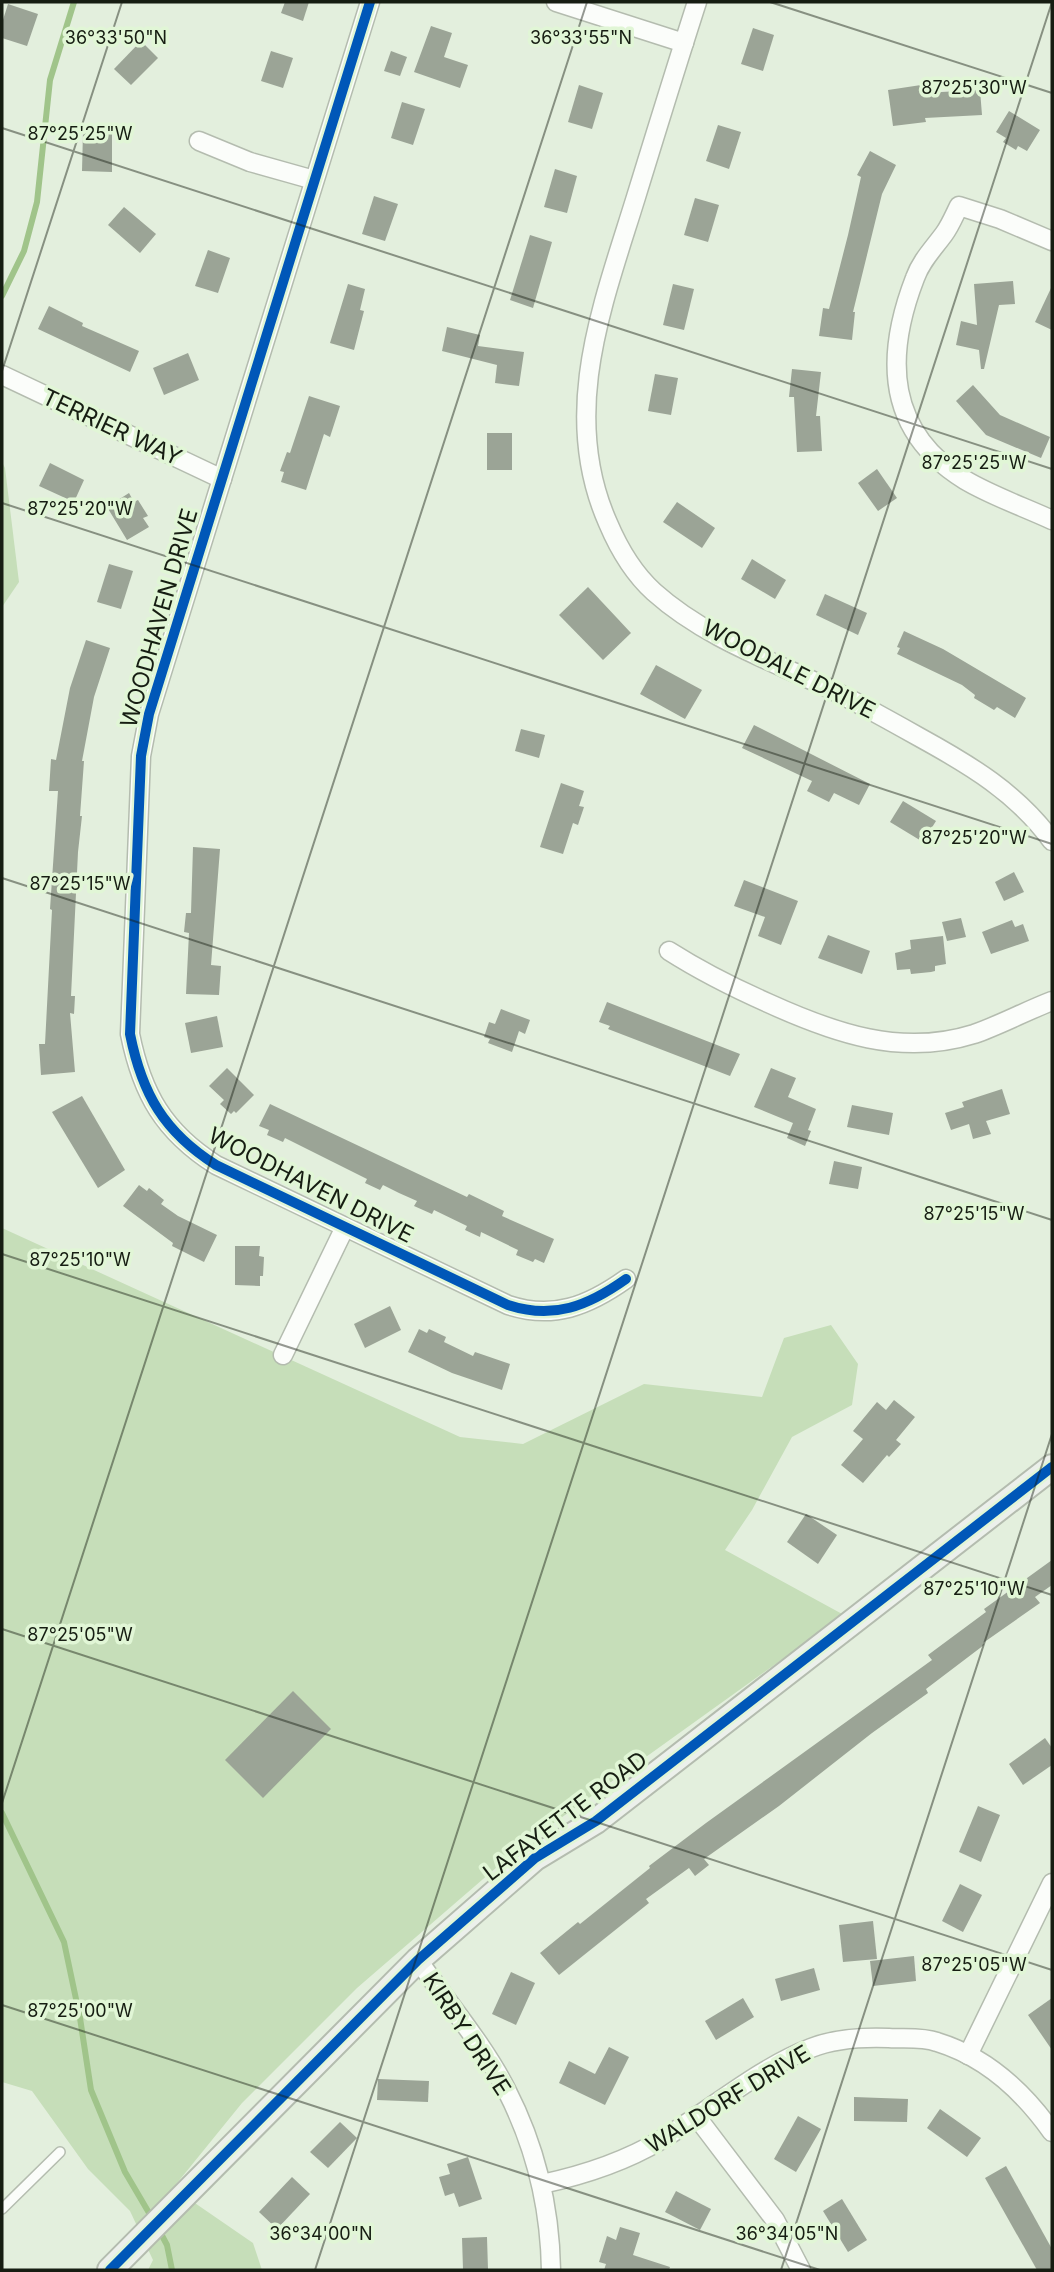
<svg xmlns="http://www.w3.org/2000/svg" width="1054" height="2272" font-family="Inter,sans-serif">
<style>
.green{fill:#c6deb9}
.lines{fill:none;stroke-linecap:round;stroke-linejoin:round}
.stream{stroke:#a0c48a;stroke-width:6}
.building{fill:#9ba496}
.service-casing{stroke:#b4bcaf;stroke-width:12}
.minor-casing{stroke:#b4bcaf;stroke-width:21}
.secondary-casing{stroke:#b4bcaf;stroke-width:28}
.service{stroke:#fbfdfa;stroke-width:9}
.minor{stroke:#fbfdfa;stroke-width:18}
.secondary{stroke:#ecf0eb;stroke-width:24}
.cycleway-casing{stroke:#e1f6d6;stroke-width:15}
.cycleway{stroke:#0057b8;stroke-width:10}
.ticks{fill:none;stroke:#161d12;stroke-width:2;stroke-opacity:0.45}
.labels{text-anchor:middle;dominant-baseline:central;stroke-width:7;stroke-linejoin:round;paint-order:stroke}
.street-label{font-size:23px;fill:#161d12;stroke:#e1f6d6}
.ticks-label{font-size:18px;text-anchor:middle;fill:#161d12;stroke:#e1f6d6;stroke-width:7;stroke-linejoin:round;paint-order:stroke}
</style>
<rect width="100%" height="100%" fill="#e3efdd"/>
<!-- green -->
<g class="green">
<polygon points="2,462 5,468 19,582 2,607"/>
<polygon points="2,1228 460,1437 523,1444 644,1384 762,1397 784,1338 831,1325 858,1364 852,1405 792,1437 752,1510 725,1550 844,1615 519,1848 357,1988 242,2103 173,2188 253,2243 262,2270 148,2270 153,2260 130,2211 88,2169 32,2091 2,2082"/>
</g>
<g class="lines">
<!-- stream -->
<g class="stream">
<polyline points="2,296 24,251 37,202 50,80 74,2"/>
<polyline points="2,1813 64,1942 80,2018 91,2090 125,2172 152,2218"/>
<polyline points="159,2230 167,2245 172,2270"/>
</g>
</g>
<!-- building -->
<g class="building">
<polygon points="285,2 309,2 303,21 281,13"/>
<polygon points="8,4 38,14 27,46 2,38 2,23"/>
<polygon points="431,26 452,33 444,57 468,65 460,88 414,72"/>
<polygon points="753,28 774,35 763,71 741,64"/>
<polygon points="141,41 158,58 131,85 114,69"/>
<polygon points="271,51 293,58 283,88 261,81"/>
<polygon points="391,51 407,57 400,76 384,71"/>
<polygon points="579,85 603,93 592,129 568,122"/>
<polygon points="921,85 922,93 980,90 982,115 925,118 926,122 893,126 888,90"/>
<polygon points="402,102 425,109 413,145 391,138"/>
<polygon points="1009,111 1040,130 1027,151 1018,146 1016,150 1003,142 1006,138 996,132"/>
<polygon points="718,125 741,132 729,169 706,161"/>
<polygon points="83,132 112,132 112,172 82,171"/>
<polygon points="870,151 896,165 882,194 853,312 855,312 852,340 819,336 823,308 829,309 848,235 861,177 857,175"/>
<polygon points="555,169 577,176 567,213 544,207"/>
<polygon points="374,196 398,204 385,241 362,234"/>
<polygon points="695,198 719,205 708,242 684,235"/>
<polygon points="124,207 156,234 140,253 108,225"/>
<polygon points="530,235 552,242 533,308 510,300"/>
<polygon points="208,250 230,258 218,293 195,286"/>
<polygon points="1013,281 1015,304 999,305 984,369 981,369 979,350 956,345 961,321 977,325 974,284"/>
<polygon points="348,284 365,289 360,310 364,311 354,350 330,343"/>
<polygon points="673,284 694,289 684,330 663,325"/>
<polygon points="1052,286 1052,330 1035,322"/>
<polygon points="49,306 83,323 82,326 139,351 130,372 38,329"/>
<polygon points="447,327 480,335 478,346 524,352 519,386 495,383 497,365 442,351"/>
<polygon points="188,353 199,380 164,395 153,368"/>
<polygon points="792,369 821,372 816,416 820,416 822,451 797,452 794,397 789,397"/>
<polygon points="655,374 678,378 671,415 648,411"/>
<polygon points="973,385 1000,415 1050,437 1041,458 986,435 956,401"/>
<polygon points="309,396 340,406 330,437 324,434 306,490 281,482 284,472 280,471 287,452 290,453"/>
<rect x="487" y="433" width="25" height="37"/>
<polygon points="50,463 84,480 74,502 39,486"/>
<polygon points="877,469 897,498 878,511 858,483"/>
<polygon points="129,493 134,502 138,500 148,516 143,518 149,527 127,540 107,507"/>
<polygon points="677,502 715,528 702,548 663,522"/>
<polygon points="752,559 786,580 775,599 741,579"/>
<polygon points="109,564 133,571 121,609 97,602"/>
<polygon points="588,587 631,633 603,660 559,615"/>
<polygon points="825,594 867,613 858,635 816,615"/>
<polygon points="904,631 943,649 1026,698 1015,718 997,707 994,710 974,698 975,695 962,685 897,654 900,648 897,647"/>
<polygon points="86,640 110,648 94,697 82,761 84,761 80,816 82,816 78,852 71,996 75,996 74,1014 70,1013 75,1072 41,1075 39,1044 45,1044 52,910 50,909 58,791 49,791 51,759 56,760 70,688"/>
<polygon points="656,665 702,690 685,719 640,694"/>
<polygon points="754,725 870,784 859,805 834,793 829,802 807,791 812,781 742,748"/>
<polygon points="521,729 545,735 539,758 515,751"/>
<polygon points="561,783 584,791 579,806 584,807 578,825 573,823 563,854 540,847"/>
<polygon points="903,801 936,821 923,842 890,822"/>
<polygon points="193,847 220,849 211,965 221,966 219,995 186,994 189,933 184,932 186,913 191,913"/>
<polygon points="1014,872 1024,892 1004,901 995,882"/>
<polygon points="744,880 798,901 781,945 758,936 765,917 734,906"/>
<polygon points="961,918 966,937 947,941 942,922"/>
<polygon points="1012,920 1015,927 1023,924 1029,941 991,954 982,932"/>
<polygon points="828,935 870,951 862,974 818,958"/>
<polygon points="943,936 946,964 935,966 935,971 931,972 911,974 910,969 897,970 895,953 911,949 910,940"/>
<polygon points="607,1002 740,1054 730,1076 608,1029 610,1026 599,1022"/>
<polygon points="501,1009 530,1020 525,1034 519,1031 512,1052 488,1043 490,1039 484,1037 489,1022 495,1024"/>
<polygon points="217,1016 223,1047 191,1053 185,1023"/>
<polygon points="227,1068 254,1095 236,1113 234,1111 231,1114 220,1104 224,1100 209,1086"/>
<polygon points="771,1068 796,1078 788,1097 816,1109 808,1130 811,1131 805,1146 787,1138 793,1123 754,1107"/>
<polygon points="1002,1089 1010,1114 986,1121 991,1134 973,1139 969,1124 951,1130 945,1113 964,1107 962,1102"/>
<polygon points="82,1096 125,1170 98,1188 52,1112"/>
<polygon points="270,1104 467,1197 469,1194 504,1211 502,1216 554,1239 544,1263 535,1259 533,1262 516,1255 518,1250 481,1232 480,1237 465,1230 467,1226 434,1210 432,1214 414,1206 417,1201 399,1193 383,1185 380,1190 365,1183 367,1179 285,1138 283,1142 267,1135 269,1130 259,1126"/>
<polygon points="852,1105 893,1113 889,1135 847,1127"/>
<polygon points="834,1161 862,1167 858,1189 829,1184"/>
<polygon points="139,1185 147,1191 149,1188 164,1200 161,1204 178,1216 217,1235 204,1262 172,1246 173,1243 123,1206"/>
<polygon points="235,1246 260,1246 259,1256 264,1257 263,1276 260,1276 260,1286 235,1285"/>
<polygon points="390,1306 401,1330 365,1348 354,1324"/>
<polygon points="419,1329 427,1333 429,1329 446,1337 444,1342 473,1356 475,1352 510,1364 502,1390 452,1373 408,1352"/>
<polygon points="894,1400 915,1417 896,1440 901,1444 889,1457 887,1455 863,1483 841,1465 863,1439 853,1431 877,1402 886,1410"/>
<polygon points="806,1514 837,1535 818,1564 787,1542"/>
<polygon points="1052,1560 1052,1585 1035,1597 1040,1603 983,1643 984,1645 926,1689 928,1693 872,1733 779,1806 704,1859 709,1865 695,1876 689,1868 646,1899 649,1903 559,1975 540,1953 578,1922 580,1924 650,1868 649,1866 706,1823 932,1660 928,1655 986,1612 984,1609"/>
<polygon points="293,1691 331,1729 263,1798 225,1760"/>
<polygon points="1045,1738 1052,1748 1052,1765 1023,1785 1009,1764"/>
<polygon points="978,1806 1000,1815 981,1862 959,1852"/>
<polygon points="960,1884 982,1895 963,1932 942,1921"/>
<polygon points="873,1921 877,1959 843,1962 839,1925"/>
<polygon points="914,1956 916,1981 873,1986 870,1961"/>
<polygon points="814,1968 820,1990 781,2001 775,1979"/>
<polygon points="511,1972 535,1983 516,2025 492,2014"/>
<polygon points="743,1998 754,2017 716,2040 705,2021"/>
<polygon points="1052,1998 1052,2050 1028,2015"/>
<polygon points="609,2047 629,2057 605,2105 559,2083 569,2061 595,2074"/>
<polygon points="378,2079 429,2081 428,2102 377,2100"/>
<polygon points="854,2097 908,2099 907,2122 854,2121"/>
<polygon points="940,2109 981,2138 967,2157 927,2128"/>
<polygon points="798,2116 821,2129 796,2172 774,2159"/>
<polygon points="340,2122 357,2138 328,2168 310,2152"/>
<polygon points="468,2157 482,2199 459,2207 454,2193 445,2196 439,2177 450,2174 447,2164"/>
<polygon points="1006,2166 1052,2249 1052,2270 1037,2270 985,2178"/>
<polygon points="292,2177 310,2194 277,2229 259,2212"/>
<polygon points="676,2191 711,2209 700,2230 665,2212"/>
<polygon points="842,2199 867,2240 848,2252 823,2211"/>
<polygon points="620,2227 640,2233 633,2255 670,2267 669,2270 604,2270 606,2264 599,2262 607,2236 616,2240"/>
<polygon points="487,2237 488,2270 463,2270 462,2238"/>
</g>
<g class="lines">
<!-- service casing -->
<g class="service-casing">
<polyline id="service" points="2,2209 60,2152"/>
</g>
<!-- minor casing -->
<g class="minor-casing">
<g id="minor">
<path d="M370,2L149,714L141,756L130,1034C142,1094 164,1132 216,1165L508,1305C553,1320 588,1306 626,1279"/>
<polyline points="556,2 684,43"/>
<path d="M697,2C676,67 656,132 636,197C603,304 559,413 608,523C619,549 633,573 654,592C702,635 764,658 822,685C855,701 887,719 919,737C970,765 1017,793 1052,841"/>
<polyline points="199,141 250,162 314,180"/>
<path d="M1052,241L1000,219L959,206C954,216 950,226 944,234C933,249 921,261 915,278C884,358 887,432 965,480C992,496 1024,507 1052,520"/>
<polyline points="2,375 222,479"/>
<path d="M669,951C702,972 732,987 768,1003C834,1033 901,1057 974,1034C1000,1025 1026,1011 1052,1001"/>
<polyline points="283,1355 345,1227"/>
<path d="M418,1960C447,2002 483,2044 506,2089C535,2145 550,2207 551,2270"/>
<polyline points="968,2055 1052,1883"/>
<polyline points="696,2116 775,2220 801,2270"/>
<path d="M542,2184C584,2175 624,2162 661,2140C709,2111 759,2068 811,2048C836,2038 863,2037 889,2038C905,2039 923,2037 937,2042C986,2057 1023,2091 1052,2132"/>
</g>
</g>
<!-- secondary casing -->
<g class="secondary-casing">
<polyline id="secondary" points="110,2270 418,1960 535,1858 596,1821 1052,1467"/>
</g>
<!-- service -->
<use href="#service" class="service"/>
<!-- minor -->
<use href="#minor" class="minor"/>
<!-- secondary -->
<use href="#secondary" class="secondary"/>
<!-- cycleway casing -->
<g class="cycleway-casing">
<g id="cycleway">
<path d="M370,2L149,714L141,756L130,1034C142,1094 164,1132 216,1165L508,1305C553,1320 588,1306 626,1279"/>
<polyline points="110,2270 418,1960 535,1858 596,1821 1052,1467"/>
</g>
</g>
<!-- cycleway -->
<use href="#cycleway" class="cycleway"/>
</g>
<!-- ticks -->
<path class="ticks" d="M770,2L1052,93M2,128L1052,469M2,371L122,2M2,503L1052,844M2,878L1052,1220M2,1254L1052,1595M2,1629L1052,1970M2,1803L587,2M2,2005L820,2270M315,2270L1052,2M781,2270L1052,1434"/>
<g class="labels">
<!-- street labels -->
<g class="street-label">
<text transform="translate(112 427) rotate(25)">TERRIER WAY</text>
<text transform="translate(159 618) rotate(-74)">WOODHAVEN DRIVE</text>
<text transform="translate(789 669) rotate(27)">WOODALE DRIVE</text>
<text transform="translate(311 1185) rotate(27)">WOODHAVEN DRIVE</text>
<text transform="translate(565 1816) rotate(-37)">LAFAYETTE ROAD</text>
<text transform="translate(467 2034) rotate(57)">KIRBY DRIVE</text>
<text transform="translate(728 2099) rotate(-31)">WALDORF DRIVE</text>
</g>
</g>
<g class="ticks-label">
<text x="116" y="44">36°33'50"N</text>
<text x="581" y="44">36°33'55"N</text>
<text x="974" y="94">87°25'30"W</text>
<text x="80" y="140">87°25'25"W</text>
<text x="974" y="469">87°25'25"W</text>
<text x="80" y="515">87°25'20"W</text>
<text x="974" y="844">87°25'20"W</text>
<text x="80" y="890">87°25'15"W</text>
<text x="974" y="1220">87°25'15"W</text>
<text x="80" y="1266">87°25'10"W</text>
<text x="974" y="1595">87°25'10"W</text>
<text x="80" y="1641">87°25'05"W</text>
<text x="974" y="1971">87°25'05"W</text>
<text x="80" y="2017">87°25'00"W</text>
<text x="321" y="2240">36°34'00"N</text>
<text x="787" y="2240">36°34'05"N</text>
</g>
<!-- border -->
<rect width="1054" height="2272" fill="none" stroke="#161d12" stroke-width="7"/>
</svg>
